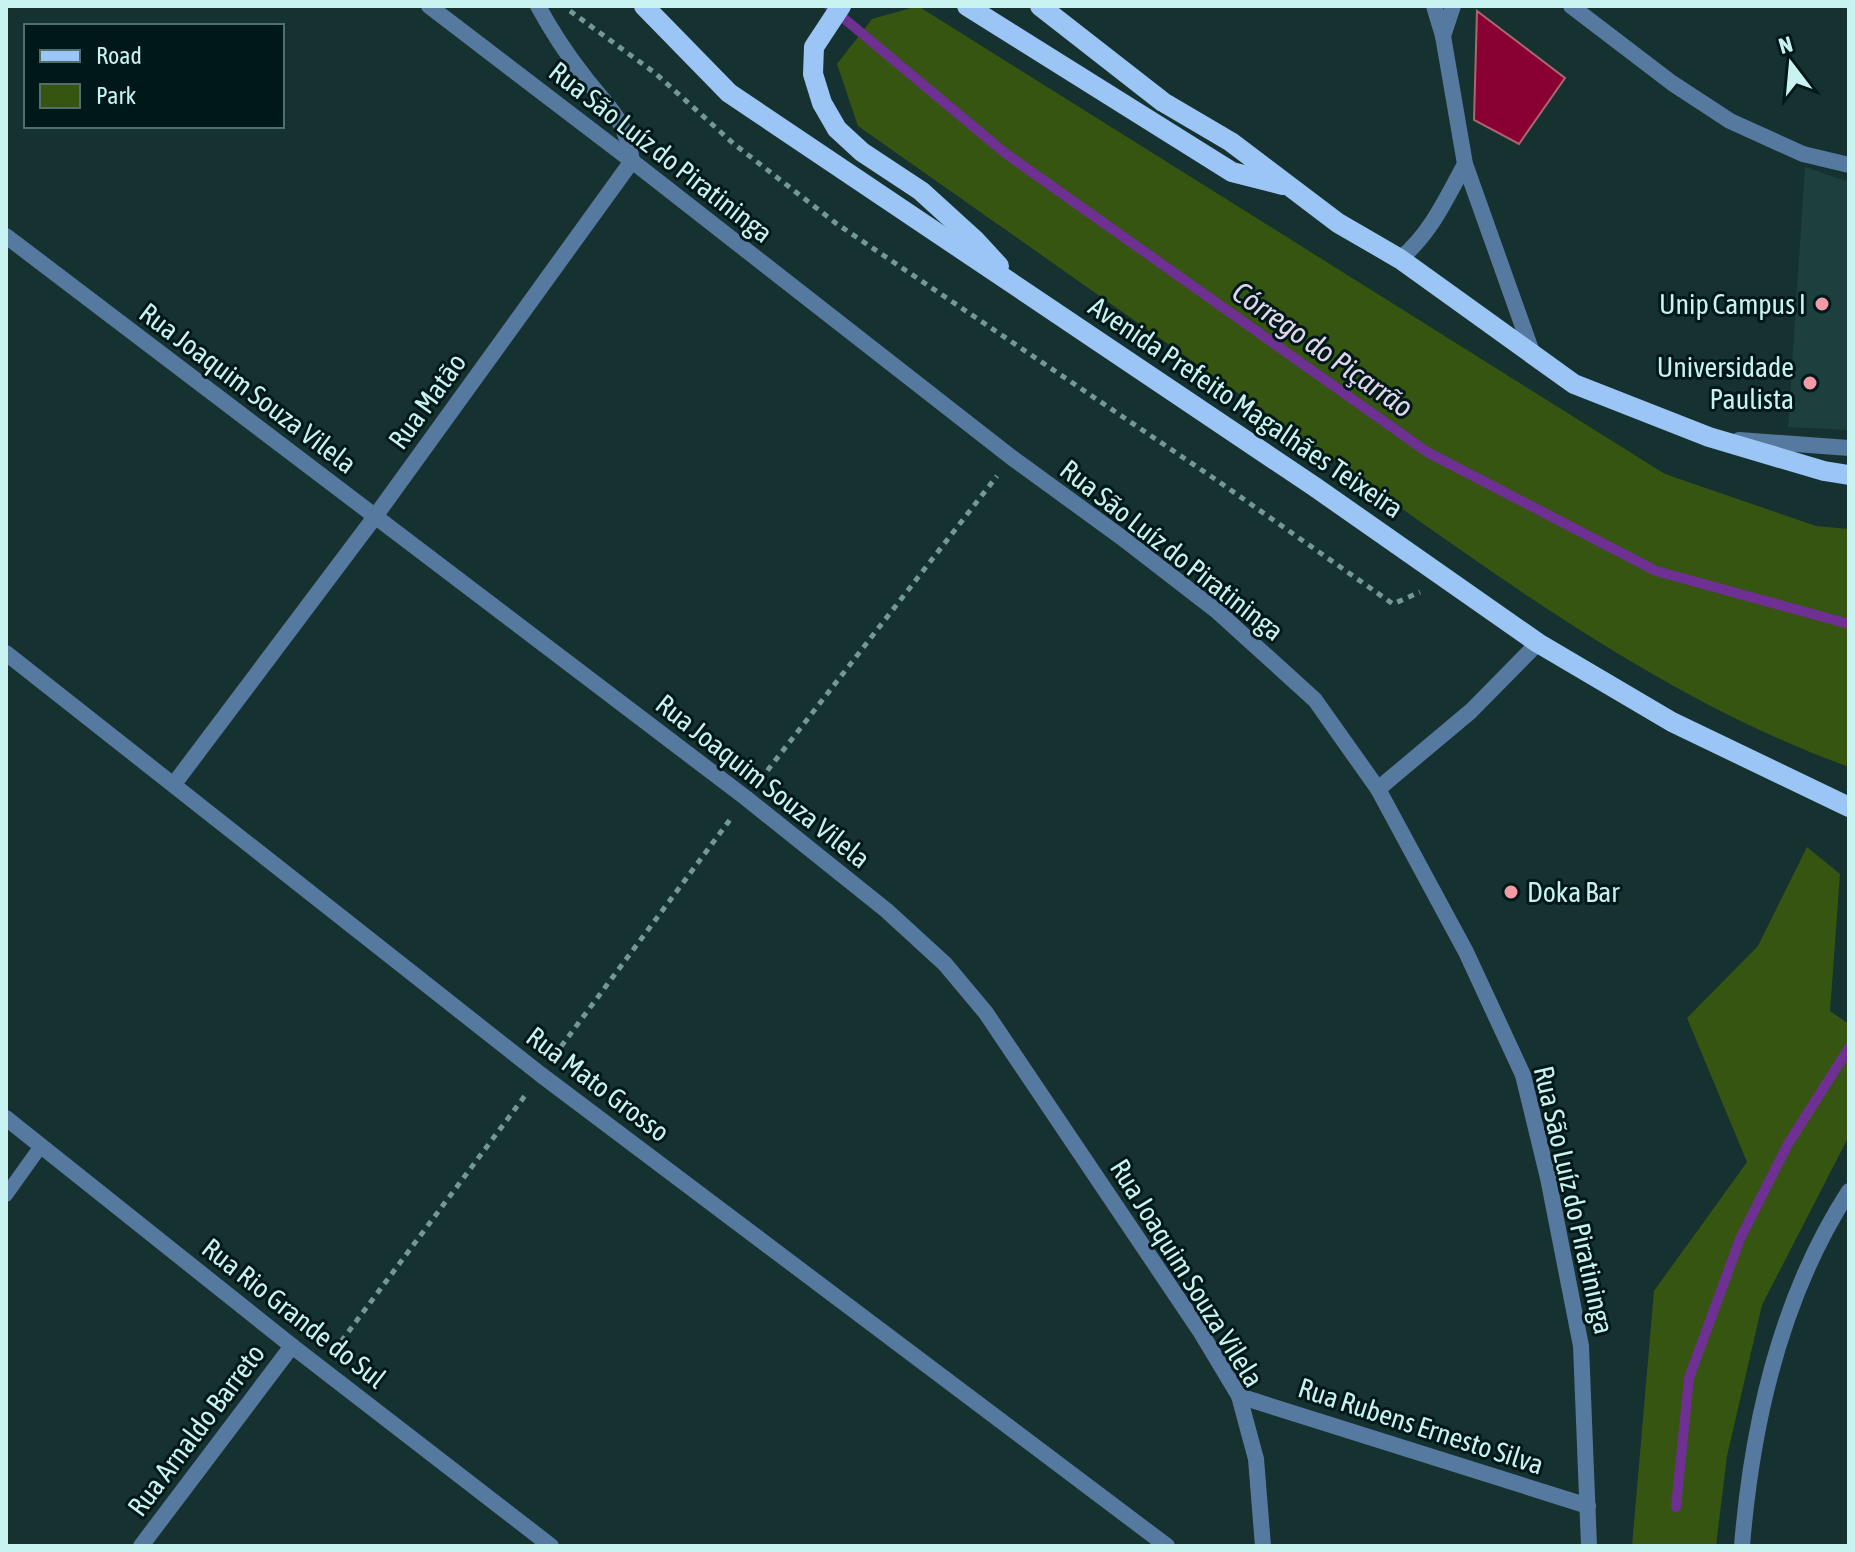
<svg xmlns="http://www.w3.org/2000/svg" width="1855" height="1552" font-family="'Asap Condensed',sans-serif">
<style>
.built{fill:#1d3f3d}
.green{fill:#365511}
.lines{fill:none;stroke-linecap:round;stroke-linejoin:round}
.stream{stroke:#6f3093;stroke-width:10}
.building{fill:#880132;stroke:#ab6771;stroke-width:2}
.path{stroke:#749896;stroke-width:5;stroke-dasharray:6 6;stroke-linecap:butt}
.service{stroke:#56799f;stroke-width:14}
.minor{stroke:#56799f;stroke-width:16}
.primary{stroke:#9ac5f4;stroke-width:20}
.poi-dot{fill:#f49aa6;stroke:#001918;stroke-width:3}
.labels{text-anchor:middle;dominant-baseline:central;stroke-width:6;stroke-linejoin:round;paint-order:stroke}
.street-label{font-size:28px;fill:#c8f3f0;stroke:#001918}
.poi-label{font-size:28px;fill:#c8f3f0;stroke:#001918;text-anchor:end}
.water-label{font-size:30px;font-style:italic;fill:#e3d5ee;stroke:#001918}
</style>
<rect width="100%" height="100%" fill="#153230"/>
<!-- built -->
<polygon class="built" points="1805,167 1849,182 1849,430 1788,427"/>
<!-- green -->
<g class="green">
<path d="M918,6L1665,474L1816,526L1849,529V767C1668,702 1498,577 1342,466C1180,353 1019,239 858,126L837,64L872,19Z"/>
<polygon points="1807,847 1840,874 1830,1011 1849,1024 1849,1136 1762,1305 1727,1456 1716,1546 1632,1546 1654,1291 1747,1162 1687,1018 1758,946"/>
</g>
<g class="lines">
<!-- stream -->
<g class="stream">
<polyline points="829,6 1005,153 1427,452 1656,571 1849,624"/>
<polyline points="1676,1507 1689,1378 1740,1239 1788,1144 1849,1048"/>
</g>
</g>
<!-- building -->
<polygon class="building" points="1477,11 1565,78 1519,144 1474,120"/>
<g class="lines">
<!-- path -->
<g class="path">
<polyline points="570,11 655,73 734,144 837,224 1215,479 1393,604 1420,592"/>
<polyline points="760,780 997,476"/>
<polyline points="554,1056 732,817"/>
<polyline points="334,1351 527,1093"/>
</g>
<!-- service -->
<polyline class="service" points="6,1195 41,1146"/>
<!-- minor -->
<g class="minor">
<polyline points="429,6 632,161 1011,457 1121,537 1218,612 1315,700 1378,789 1466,952 1523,1075 1548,1178 1581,1346 1589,1546"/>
<path d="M538,6C551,30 566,53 583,75C607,107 626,118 632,161"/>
<polyline points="1434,6 1443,36 1465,164 1533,355"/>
<polyline points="1571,6 1672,83 1730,121 1803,154 1849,165"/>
<polyline points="1443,36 1453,6"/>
<polyline points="6,236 746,798 886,910 945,964 986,1013 1200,1331 1239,1396 1256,1459 1263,1546"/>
<path d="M1400,259C1431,233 1446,199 1465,164"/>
<polyline points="1739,440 1849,448"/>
<polyline points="6,653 540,1074 1167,1546"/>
<polyline points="174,784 374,518 632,161"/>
<polyline points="1378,789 1471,711 1538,643"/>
<polyline points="6,1118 292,1346 551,1546"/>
<polyline points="1239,1396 1588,1506"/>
<polyline points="141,1546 292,1346"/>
<path d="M1742,1546C1752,1423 1781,1296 1849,1191"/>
</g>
<!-- primary -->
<g class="primary">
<polyline points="644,6 729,93 1315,487 1538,643 1672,722 1849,807"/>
<polyline points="841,6 814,47 813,74 822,103 837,129 862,152 921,191 976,241 999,266"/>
<polyline points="967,6 1232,172 1283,185"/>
<polyline points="1040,6 1163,102 1231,142 1338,223 1400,259 1574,384 1709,437 1824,471 1849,475"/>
</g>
</g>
<!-- markers -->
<g class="poi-dot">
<circle cx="1822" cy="304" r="8"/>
<circle cx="1810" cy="383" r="8"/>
<circle cx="1511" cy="892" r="8"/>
</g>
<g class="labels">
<!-- street labels -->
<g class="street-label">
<text transform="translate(661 152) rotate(38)">Rua São Luíz do Piratininga</text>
<text transform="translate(248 388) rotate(37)">Rua Joaquim Souza Vilela</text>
<text transform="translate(427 401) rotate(-54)">Rua Matão</text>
<text transform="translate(1246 407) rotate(34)">Avenida Prefeito Magalhães Teixeira</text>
<text transform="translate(1172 550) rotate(38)">Rua São Luíz do Piratininga</text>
<text transform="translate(763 781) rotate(38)">Rua Joaquim Souza Vilela</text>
<text transform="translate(598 1084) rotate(37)">Rua Mato Grosso</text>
<text transform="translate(1574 1200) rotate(77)">Rua São Luíz do Piratininga</text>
<text transform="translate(1187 1273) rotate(58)">Rua Joaquim Souza Vilela</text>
<text transform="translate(294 1313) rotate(38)">Rua Rio Grande do Sul</text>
<text transform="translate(1421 1426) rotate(18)">Rua Rubens Ernesto Silva</text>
<text transform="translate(196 1430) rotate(-53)">Rua Arnaldo Barreto</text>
</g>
<!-- poi labels -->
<g class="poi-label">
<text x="1806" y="304">Unip Campus I</text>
<text x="1794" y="367">Universidade<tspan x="1794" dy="32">Paulista</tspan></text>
<text x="1527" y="892" text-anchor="start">Doka Bar</text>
</g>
<!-- water labels -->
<g class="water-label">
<text transform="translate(1323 349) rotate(35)">Córrego do Piçarrão</text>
</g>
</g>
<!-- border -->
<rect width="1855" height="1552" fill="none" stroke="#c8f3f0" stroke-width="16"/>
<!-- legend -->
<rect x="24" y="24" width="260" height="104" fill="#001918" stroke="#50706e" stroke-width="2"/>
<rect x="40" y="50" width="40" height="12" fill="#9ac5f4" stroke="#50706e" stroke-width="2"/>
<text x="96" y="64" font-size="24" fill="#c8f3f0">Road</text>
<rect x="40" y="84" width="40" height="24" fill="#365511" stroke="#50706e" stroke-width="2"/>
<text x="96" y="104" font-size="24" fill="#c8f3f0">Park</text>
<!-- north arrow -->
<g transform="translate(1791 64) rotate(344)" stroke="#001918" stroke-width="6" paint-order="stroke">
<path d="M0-6L14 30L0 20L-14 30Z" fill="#c8f3f0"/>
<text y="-12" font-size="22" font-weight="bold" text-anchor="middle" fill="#c8f3f0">N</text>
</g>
</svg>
